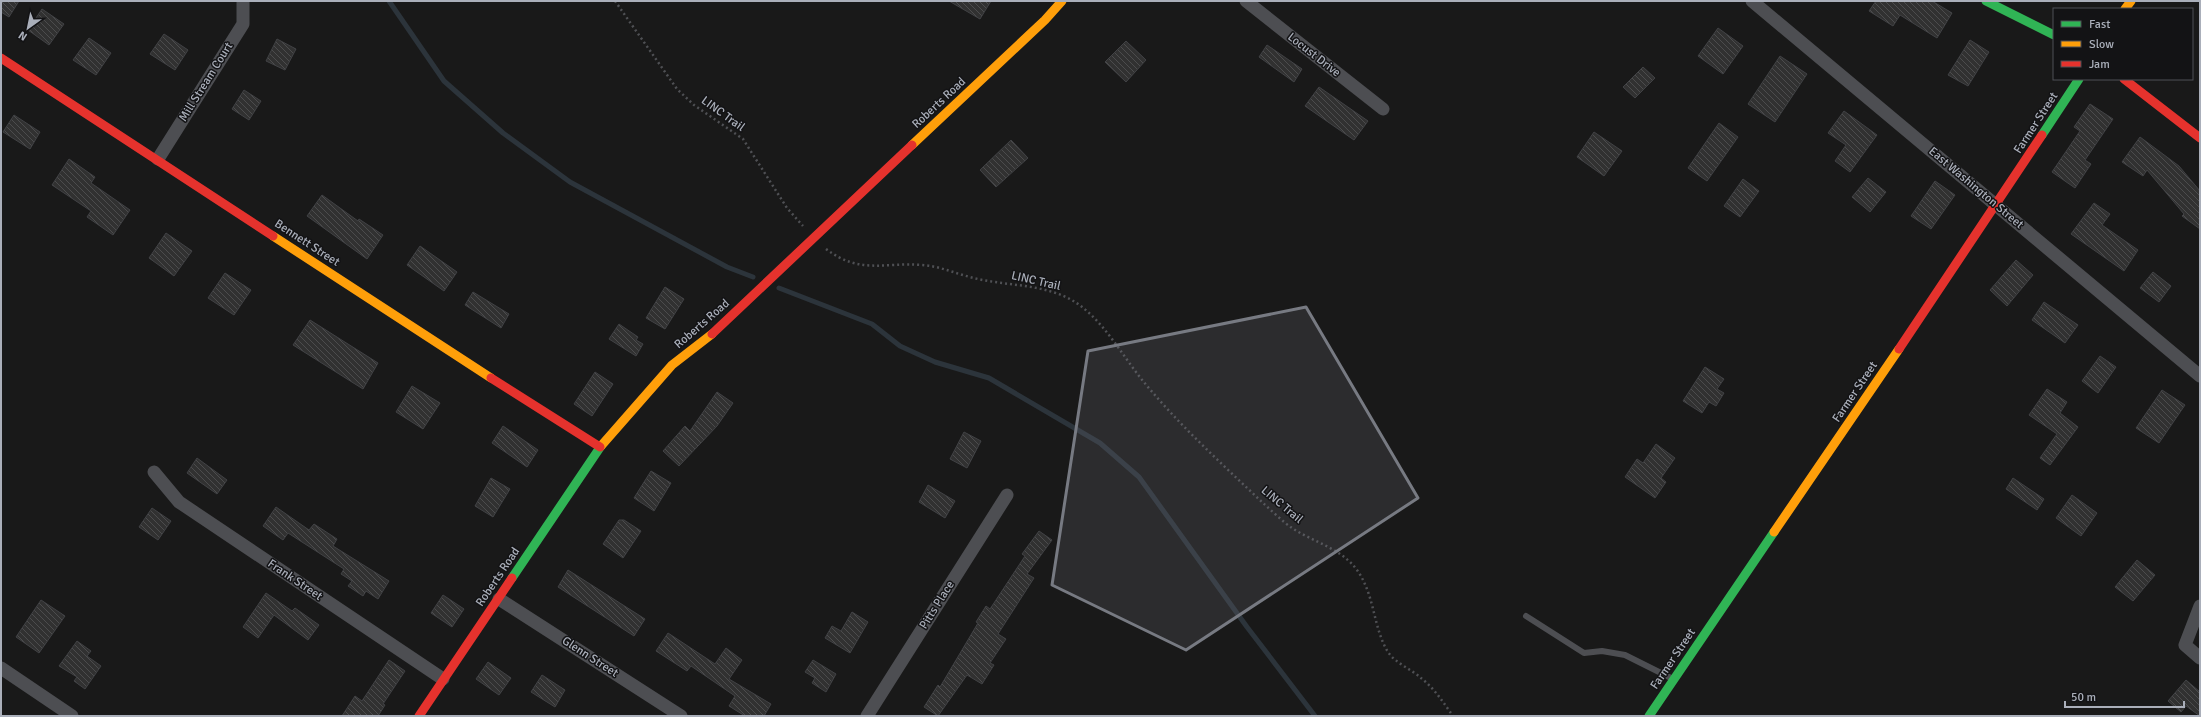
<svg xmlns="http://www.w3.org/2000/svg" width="2201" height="717" font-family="Signika,sans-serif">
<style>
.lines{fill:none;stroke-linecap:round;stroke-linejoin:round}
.stream{stroke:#2c343b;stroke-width:5}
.building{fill:url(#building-back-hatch);stroke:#414245}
.path{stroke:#4f5054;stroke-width:2.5;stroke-dasharray:2 3;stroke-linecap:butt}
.lane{stroke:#4d4e52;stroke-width:6}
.street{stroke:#4d4e52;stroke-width:13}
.fast{stroke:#30b455;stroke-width:9}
.slow{stroke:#ff9f0a;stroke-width:9}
.jam{stroke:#e5322d;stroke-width:9}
.marked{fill:#777a82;fill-opacity:0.2;stroke:#777a82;stroke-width:3;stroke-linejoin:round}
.labels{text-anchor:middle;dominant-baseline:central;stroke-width:3;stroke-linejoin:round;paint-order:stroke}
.street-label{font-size:12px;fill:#aaafba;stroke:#131315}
</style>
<defs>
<pattern id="building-back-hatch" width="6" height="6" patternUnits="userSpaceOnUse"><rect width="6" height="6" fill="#313131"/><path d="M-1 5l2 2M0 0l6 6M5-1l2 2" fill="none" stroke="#4c4c4d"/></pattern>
</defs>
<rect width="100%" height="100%" fill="#191919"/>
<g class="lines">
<!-- stream -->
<g class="stream">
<polyline points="389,1 444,81 503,133 570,182 727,267 753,277"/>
<polyline points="779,288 872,324 900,346 935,362 989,378 1100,443 1139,477 1247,627 1315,716"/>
</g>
</g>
<!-- building -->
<g class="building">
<polygon points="1,1 19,1 9,17 1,12"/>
<polygon points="949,1 991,1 980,19"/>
<polygon points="1876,1 1932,1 1952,13 1937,38 1900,15 1893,26 1869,11"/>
<polygon points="42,9 64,24 49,45 28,30"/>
<polygon points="1718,28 1743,46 1723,74 1698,56"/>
<polygon points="164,34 188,50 175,70 150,54"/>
<polygon points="89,38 111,53 96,75 73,60"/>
<polygon points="277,39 296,49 285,70 266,61"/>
<polygon points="1970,40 1989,52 1968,86 1948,75"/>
<polygon points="1126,41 1146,60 1126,82 1105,62"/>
<polygon points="1267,45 1302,69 1294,82 1259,57"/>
<polygon points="1780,56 1807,74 1775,122 1748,104"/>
<polygon points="1643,67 1655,78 1635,98 1623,87"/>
<polygon points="1319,87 1368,121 1354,140 1305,106"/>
<polygon points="244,90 261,101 249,120 232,109"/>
<polygon points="2090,104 2113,119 2085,160 2091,164 2075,188 2052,172 2080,131 2074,127"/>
<polygon points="1844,111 1877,135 1850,172 1835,161 1846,145 1828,133"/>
<polygon points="14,115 40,132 30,149 3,132"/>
<polygon points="1719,123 1738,137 1707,181 1688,168"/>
<polygon points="1594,132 1622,151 1604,176 1577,157"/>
<polygon points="2140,137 2179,166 2200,191 2200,229 2182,216 2184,214 2147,170 2143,176 2122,162"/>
<polygon points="1011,140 1028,158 996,187 980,170"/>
<polygon points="69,159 95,177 91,183 130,210 113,235 87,217 91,211 52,185"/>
<polygon points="1868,178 1886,192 1870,212 1852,197"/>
<polygon points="1743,179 1759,191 1740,217 1724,206"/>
<polygon points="1935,181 1955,195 1931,229 1911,216"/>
<polygon points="322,195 358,221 359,219 383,235 367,259 307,216"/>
<polygon points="2094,203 2110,214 2102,225 2138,250 2124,271 2071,234"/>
<polygon points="166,233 192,251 174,276 149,258"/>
<polygon points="420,246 457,272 444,291 407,265"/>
<polygon points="2016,260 2033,275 2007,306 1990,290"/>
<polygon points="2153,272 2171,286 2159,302 2140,288"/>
<polygon points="225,273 251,290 234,315 208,298"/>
<polygon points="665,287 684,299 665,329 646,318"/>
<polygon points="473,292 509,314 501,328 465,305"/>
<polygon points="2044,302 2078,325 2065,343 2032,320"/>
<polygon points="310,320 378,363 363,389 293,345"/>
<polygon points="619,324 638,337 636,340 643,344 636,356 609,339"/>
<polygon points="2100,356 2116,367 2098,393 2082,381"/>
<polygon points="1705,367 1724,379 1717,389 1724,393 1716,406 1709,402 1702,413 1683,401"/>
<polygon points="595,372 613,384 592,416 574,404"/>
<polygon points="412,386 440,403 423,429 396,412"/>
<polygon points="2047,389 2067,402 2060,413 2078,427 2050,465 2040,458 2057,434 2029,415"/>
<polygon points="2162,390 2185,405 2159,443 2136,428"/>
<polygon points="717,392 733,403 717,426 679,466 663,451 685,426 690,431"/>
<polygon points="503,426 538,450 527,467 492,443"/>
<polygon points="964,432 981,441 967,468 950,459"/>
<polygon points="1656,444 1675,458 1661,478 1666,482 1655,498 1625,477 1637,459 1643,463"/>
<polygon points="197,458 227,480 217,494 187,473"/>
<polygon points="651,471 671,483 654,511 634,498"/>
<polygon points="491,478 510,489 493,517 475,506"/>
<polygon points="2013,478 2044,499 2037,510 2006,489"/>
<polygon points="928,485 955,501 945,518 919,502"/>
<polygon points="2072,495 2097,513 2081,536 2056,518"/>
<polygon points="276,507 309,530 314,524 337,539 333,546 389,581 378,599 366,591 363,596 348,586 352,581 341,574 344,569 288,533 283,540 263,526"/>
<polygon points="152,508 171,521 158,540 139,527"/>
<polygon points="619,520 624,520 641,531 623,558 603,544"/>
<polygon points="1039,531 1052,540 1027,574 1034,578 998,634 1006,639 990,663 994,665 982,684 967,675 938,716 924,707 938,685 940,687 978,623 976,622 986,606 990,609 1025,556 1022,554"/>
<polygon points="2137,560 2155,575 2133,601 2115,587"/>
<polygon points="568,570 645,619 634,636 558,587"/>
<polygon points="266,593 292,611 295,608 319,625 308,640 274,615 258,638 243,627"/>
<polygon points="443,595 464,609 452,627 431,613"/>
<polygon points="41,600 65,616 39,653 16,637"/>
<polygon points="852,612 868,622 850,653 825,638 832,626 841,631"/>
<polygon points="668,633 715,664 726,648 742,660 729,679 771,704 764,716 745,716 729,706 735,696 691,666 687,671 656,651"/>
<polygon points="77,641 91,651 87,656 101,666 85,689 74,681 77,677 59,666"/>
<polygon points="389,660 405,671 383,704 385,705 378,716 342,716 355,696 362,701"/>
<polygon points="813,660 836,674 826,692 812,683 815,678 805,672"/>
<polygon points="488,662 511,678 499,695 476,679"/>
<polygon points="542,675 565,690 555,707 531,692"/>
<polygon points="2186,680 2200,692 2200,716 2186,706 2181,712 2168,701"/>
</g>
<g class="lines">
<!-- path -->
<g class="path">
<polyline points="615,1 677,89 694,105 743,139 787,208 803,226"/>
<path d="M826,249C861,275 883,262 922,265C939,266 954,273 970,277C1002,286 1037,283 1068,298C1101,315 1120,353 1143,381C1179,425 1222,464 1263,503C1272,511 1282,521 1292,528C1313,542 1341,548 1357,570C1375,595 1373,628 1388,652C1395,663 1411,669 1421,678C1434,688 1443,702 1453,716"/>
</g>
<!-- lane -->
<polyline class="lane" points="1526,616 1584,653 1602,651 1625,655 1673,679"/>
<!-- street -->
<g class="street">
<polyline points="1246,1 1383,109"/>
<polyline points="1752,1 2200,376"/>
<polyline points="158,159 243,24 243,1"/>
<polyline points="154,472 179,502 443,679"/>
<polyline points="499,599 681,716"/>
<polyline points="2200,606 2185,645 2200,658"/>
<polyline points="1,668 72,716"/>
<polyline points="867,716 1007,495"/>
</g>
<!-- fast -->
<g class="fast">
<polyline points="1986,1 2054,35"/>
<polyline points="2042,135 2079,79"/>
<polyline points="512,578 601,446"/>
<polyline points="1649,716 1774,532"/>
</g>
<!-- slow -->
<g class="slow">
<polyline points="2125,9 2131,1"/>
<polyline points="912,145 1045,20 1062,1"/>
<polyline points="273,236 491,378"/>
<polyline points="601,446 672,365 712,334"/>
<polyline points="1774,532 1899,349"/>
</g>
<!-- jam -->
<g class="jam">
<polyline points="1,58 273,236"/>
<polyline points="2124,79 2200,138"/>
<polyline points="712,334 912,145"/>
<polyline points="1899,349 2042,135"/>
<polyline points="491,378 600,447"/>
<polyline points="419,716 512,578"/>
</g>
</g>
<!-- marked area -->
<path class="marked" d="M1306,307L1418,498L1186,650L1052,585L1088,351Z"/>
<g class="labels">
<!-- street labels -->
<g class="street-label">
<text transform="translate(1314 55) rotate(38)">Locust Drive</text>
<text transform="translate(206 82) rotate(-58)">Mill Stream Court</text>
<text transform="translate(939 103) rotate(-43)">Roberts Road</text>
<text transform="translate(723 114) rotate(36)">LINC Trail</text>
<text transform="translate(2036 123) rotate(-57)">Farmer Street</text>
<text transform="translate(1976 188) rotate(40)">East Washington Street</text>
<text transform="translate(307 243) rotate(33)">Bennett Street</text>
<text transform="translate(1036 281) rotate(13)">LINC Trail</text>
<text transform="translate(702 324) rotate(-41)">Roberts Road</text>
<text transform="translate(1855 392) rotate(-56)">Farmer Street</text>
<text transform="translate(1282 505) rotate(40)">LINC Trail</text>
<text transform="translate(498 577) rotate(-56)">Roberts Road</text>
<text transform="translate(295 580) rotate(34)">Frank Street</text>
<text transform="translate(937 605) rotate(-58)">Pitts Place</text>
<text transform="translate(590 657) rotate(33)">Glenn Street</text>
<text transform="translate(1673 659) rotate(-56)">Farmer Street</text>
</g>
</g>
<!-- border -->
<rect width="2201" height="717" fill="none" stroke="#aaafba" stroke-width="4"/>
<!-- legend -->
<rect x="2053" y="8" width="140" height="72" fill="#131315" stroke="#4f5157"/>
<rect x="2061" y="21" width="20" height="6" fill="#30b455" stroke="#4f5157"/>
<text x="2089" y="28" font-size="12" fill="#aaafba">Fast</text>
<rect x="2061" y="41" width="20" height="6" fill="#ff9f0a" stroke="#4f5157"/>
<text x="2089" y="48" font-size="12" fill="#aaafba">Slow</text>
<rect x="2061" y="61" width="20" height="6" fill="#e5322d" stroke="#4f5157"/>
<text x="2089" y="68" font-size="12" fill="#aaafba">Jam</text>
<!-- north arrow -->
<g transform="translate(28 28) rotate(213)" stroke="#131315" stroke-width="3" paint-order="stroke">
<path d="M0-3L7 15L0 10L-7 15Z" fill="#aaafba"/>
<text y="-6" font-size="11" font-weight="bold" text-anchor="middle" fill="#aaafba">N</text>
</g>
<!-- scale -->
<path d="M2065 701v6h119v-6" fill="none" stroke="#aaafba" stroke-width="2"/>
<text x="2071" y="701" font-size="12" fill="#aaafba" stroke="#131315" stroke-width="3" paint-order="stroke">50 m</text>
</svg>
